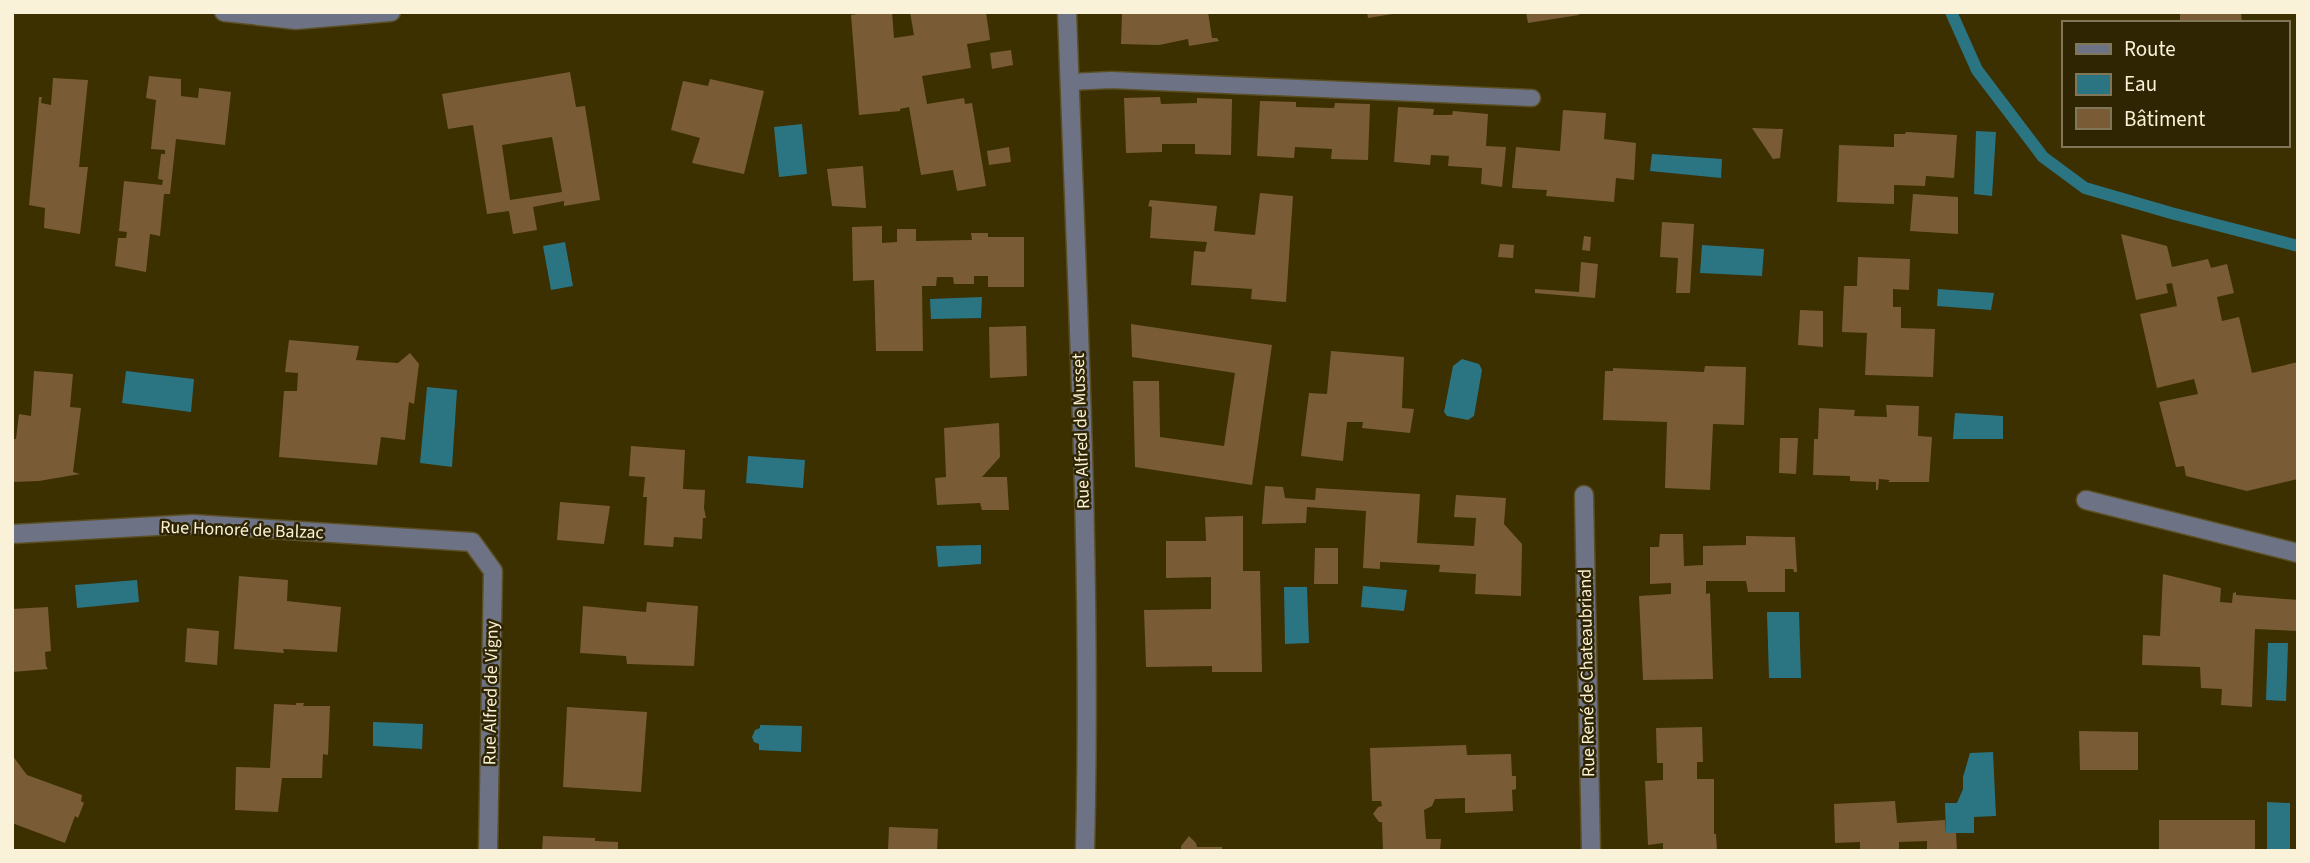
<svg xmlns="http://www.w3.org/2000/svg" width="2310" height="863" font-family="'Source Sans 3',sans-serif">
<style>
.water{fill:#2b7583}
.lines{fill:none;stroke-linecap:round;stroke-linejoin:round}
.stream{stroke:#2b7583;stroke-width:12}
.building{fill:#795c36;fill-rule:evenodd}
.service-casing{stroke:#5a4e23;stroke-width:19}
.minor-casing{stroke:#5a4e23;stroke-width:21}
.service{stroke:#6d7285;stroke-width:16}
.minor{stroke:#6d7285;stroke-width:18}
.labels{text-anchor:middle;dominant-baseline:central;stroke-width:5;stroke-linejoin:round;paint-order:stroke}
.street-label{font-size:18px;fill:#f9f2d9;stroke:#2f2502}
</style>
<rect width="100%" height="100%" fill="#3c2f00"/>
<!-- water -->
<g class="water">
<polygon points="802,124 807,174 779,177 774,127"/>
<polygon points="1976,131 1996,132 1992,196 1974,194"/>
<polygon points="1652,154 1722,159 1721,178 1650,171"/>
<polygon points="565,242 573,286 551,290 543,246"/>
<polygon points="1702,245 1764,249 1762,276 1700,273"/>
<polygon points="1938,289 1994,293 1991,310 1937,306"/>
<polygon points="982,297 981,318 931,319 930,299"/>
<polygon points="1462,359 1479,364 1482,370 1474,416 1468,420 1447,416 1444,412 1453,366"/>
<polygon points="126,371 194,379 191,412 122,403"/>
<polygon points="427,387 457,390 452,467 420,463"/>
<polygon points="1955,413 2003,416 2003,439 1953,439"/>
<polygon points="748,456 805,460 803,488 746,483"/>
<polygon points="981,545 981,564 938,567 936,546"/>
<polygon points="137,580 139,602 77,608 75,585"/>
<polygon points="1363,586 1407,590 1404,611 1361,607"/>
<polygon points="1284,587 1307,587 1309,643 1285,644"/>
<polygon points="1767,612 1799,612 1801,678 1769,678"/>
<polygon points="2268,643 2288,643 2286,701 2266,700"/>
<polygon points="373,722 423,724 422,749 373,746"/>
<polygon points="760,725 802,726 801,752 759,750 759,744 754,742 752,737 755,730 760,728"/>
<polygon points="1993,752 1996,816 1974,817 1974,833 1946,833 1945,803 1957,803 1963,789 1963,777 1970,753"/>
<polygon points="2267,802 2290,803 2290,851 2267,850"/>
</g>
<g class="lines">
<!-- stream -->
<polyline class="stream" points="1951,12 1977,70 2043,157 2085,188 2171,213 2298,246"/>
</g>
<!-- building -->
<g class="building">
<polygon points="869,12 892,12 894,38 914,35 910,12 986,12 990,40 967,44 971,68 922,76 927,104 964,98 965,104 972,103 986,186 957,191 953,170 921,175 909,107 900,109 900,111 859,115 851,15"/>
<polygon points="1122,12 1208,12 1212,38 1217,38 1219,41 1189,46 1188,39 1159,45 1121,44"/>
<polygon points="1367,12 1393,12 1393,14 1368,18"/>
<polygon points="1526,12 1578,12 1579,15 1528,23"/>
<polygon points="2180,12 2241,12 2242,23 2180,23"/>
<polygon points="1011,50 1013,65 992,69 990,53"/>
<path d="M570,72L576,107L585,106L600,200L564,206V201L533,207L537,230L513,234L509,211L487,214L473,125L448,129L442,94ZM552,137L562,192L510,200L502,145Z"/>
<polygon points="149,76 181,79 181,96 198,98 199,88 231,92 225,145 176,139 170,194 164,194 160,236 150,234 146,272 115,266 118,238 126,238 127,232 119,231 124,181 162,185 163,180 158,179 161,154 165,154 165,150 151,149 156,100 146,98"/>
<polygon points="53,78 88,80 79,167 88,167 80,234 44,228 45,208 29,205 39,97 42,97 41,103 51,105"/>
<polygon points="710,79 764,91 744,174 692,163 700,138 671,130 683,81 708,86"/>
<polygon points="1160,97 1161,104 1197,103 1197,98 1232,99 1231,155 1195,154 1195,144 1162,144 1162,152 1126,153 1124,98"/>
<polygon points="1260,101 1296,102 1296,107 1334,108 1335,103 1370,104 1368,160 1331,159 1332,149 1295,147 1294,158 1257,156"/>
<polygon points="1398,107 1434,109 1433,115 1452,115 1453,111 1488,114 1486,146 1506,147 1502,187 1481,184 1482,168 1448,166 1449,156 1431,155 1430,165 1394,162"/>
<polygon points="1563,110 1606,113 1604,139 1636,143 1634,180 1616,178 1614,202 1546,196 1547,190 1512,188 1516,147 1560,151"/>
<polygon points="1752,128 1783,129 1780,158 1773,159"/>
<polygon points="1906,132 1957,135 1954,178 1926,176 1925,186 1894,185 1894,204 1837,202 1839,145 1894,147 1894,134 1905,134"/>
<polygon points="1009,147 1011,162 989,165 987,151"/>
<polygon points="863,166 866,208 832,206 827,169"/>
<polygon points="1260,193 1293,196 1286,302 1251,299 1252,289 1191,285 1194,251 1205,252 1207,242 1150,238 1152,207 1148,206 1150,200 1217,206 1214,231 1255,235"/>
<polygon points="1913,194 1958,197 1958,234 1910,231"/>
<polygon points="1662,222 1694,224 1690,293 1676,293 1678,258 1660,257"/>
<polygon points="882,226 882,243 897,242 897,229 916,229 916,241 972,240 971,233 988,233 988,237 1024,237 1024,287 988,287 988,276 974,276 974,284 954,284 953,277 937,277 936,286 922,286 923,351 876,351 874,280 853,281 852,227"/>
<polygon points="2121,234 2167,246 2172,267 2208,259 2211,268 2227,264 2234,293 2217,297 2222,321 2239,317 2252,373 2298,362 2298,479 2247,491 2186,476 2184,466 2176,467 2159,402 2198,394 2194,379 2157,388 2140,314 2177,306 2172,283 2166,284 2168,293 2136,300"/>
<polygon points="1584,236 1591,237 1590,251 1582,250"/>
<polygon points="1500,244 1514,245 1513,258 1498,257"/>
<polygon points="1858,257 1910,259 1909,290 1893,289 1893,307 1901,307 1901,328 1935,329 1933,377 1865,375 1867,333 1842,332 1844,286 1857,286"/>
<polygon points="1581,262 1598,264 1595,298 1535,293 1535,289 1579,292"/>
<polygon points="1800,310 1823,311 1823,347 1798,345"/>
<polygon points="1131,324 1272,345 1252,485 1135,467 1133,381 1159,381 1160,437 1224,446 1235,373 1132,357"/>
<polygon points="1026,326 1027,376 990,378 989,327"/>
<polygon points="289,340 359,346 356,360 398,363 410,353 419,364 414,404 409,402 405,440 381,437 377,465 279,457 284,391 297,391 298,373 285,372"/>
<polygon points="1331,351 1404,357 1402,408 1414,409 1410,433 1362,428 1363,422 1347,422 1343,461 1301,456 1309,393 1327,394"/>
<polygon points="1705,366 1746,367 1744,425 1713,424 1710,490 1665,488 1667,422 1603,420 1605,371 1613,371 1613,368 1704,372"/>
<polygon points="34,371 73,374 70,407 81,408 73,472 80,474 39,481 12,482 12,439 16,439 19,414 31,416"/>
<polygon points="1886,405 1919,406 1918,436 1932,437 1929,482 1888,482 1890,480 1879,479 1878,490 1876,490 1876,482 1850,481 1850,476 1813,475 1814,439 1818,439 1819,408 1855,410 1854,416 1887,417"/>
<polygon points="999,423 1000,457 982,477 1007,477 1009,510 982,510 980,503 937,505 935,478 946,477 944,428"/>
<polygon points="1780,438 1798,438 1796,474 1779,473"/>
<polygon points="631,446 685,450 683,489 705,490 704,508 706,518 703,518 702,539 674,537 673,547 644,545 647,497 643,497 645,477 629,476"/>
<polygon points="1265,486 1283,487 1285,498 1315,500 1316,488 1420,494 1417,543 1474,546 1476,518 1454,517 1456,495 1506,498 1504,524 1522,544 1521,596 1475,594 1476,574 1439,572 1440,565 1380,562 1380,569 1363,568 1366,511 1307,507 1306,523 1262,524"/>
<polygon points="560,502 610,506 604,544 557,540"/>
<polygon points="1243,516 1243,571 1260,571 1262,672 1212,672 1212,666 1146,667 1144,610 1211,609 1211,577 1166,578 1166,541 1206,541 1205,517"/>
<polygon points="1660,534 1683,534 1684,566 1703,565 1703,546 1746,545 1746,536 1795,537 1797,572 1794,572 1793,569 1785,569 1785,592 1748,592 1746,581 1706,581 1706,594 1710,593 1713,679 1643,680 1639,596 1671,594 1671,583 1650,584 1650,547 1659,547"/>
<polygon points="1315,548 1338,548 1338,584 1314,584"/>
<polygon points="2163,574 2221,588 2220,602 2232,603 2233,593 2236,592 2236,595 2298,600 2298,631 2255,629 2252,707 2221,705 2222,689 2201,688 2200,667 2142,665 2143,635 2160,636"/>
<polygon points="239,576 288,580 287,601 341,607 337,652 283,649 284,653 234,649"/>
<polygon points="647,602 698,606 694,666 627,664 626,656 580,653 583,606 646,612"/>
<polygon points="48,607 51,651 45,652 46,666 48,669 12,672 12,609"/>
<polygon points="187,628 219,631 217,665 185,662"/>
<polygon points="296,703 304,703 303,706 330,706 328,755 323,754 322,778 282,778 278,812 235,810 236,767 270,768 274,704 296,705"/>
<polygon points="567,707 647,712 641,792 563,787"/>
<polygon points="1702,727 1703,762 1697,762 1697,779 1714,779 1714,834 1716,834 1717,851 1663,851 1663,843 1648,845 1645,781 1663,780 1663,763 1657,763 1656,728"/>
<polygon points="2079,731 2138,732 2138,770 2080,770"/>
<polygon points="1466,745 1467,755 1511,754 1512,776 1516,776 1516,789 1512,790 1513,811 1465,813 1465,798 1435,799 1432,806 1424,810 1426,839 1441,839 1440,851 1383,851 1382,822 1379,822 1373,814 1378,807 1382,806 1381,801 1372,801 1370,748"/>
<polygon points="12,755 27,775 82,795 81,801 84,803 78,818 75,816 65,843 12,823"/>
<polygon points="1895,801 1897,823 1945,820 1946,833 1956,833 1957,851 1927,851 1927,841 1899,842 1899,851 1860,851 1860,842 1835,843 1834,804"/>
<rect x="2159" y="820" width="96" height="31"/>
<polygon points="889,827 938,829 937,851 888,851"/>
<polygon points="543,836 595,838 595,841 618,842 618,851 542,851"/>
<polygon points="1189,836 1196,843 1197,847 1222,847 1222,851 1181,851 1181,846"/>
</g>
<g class="lines">
<!-- service casing -->
<g class="service-casing">
<polyline id="service" points="1069,82 1111,80 1532,98"/>
</g>
<!-- minor casing -->
<g class="minor-casing">
<g id="minor">
<polyline points="224,12 296,20 391,12"/>
<path d="M1067,12C1077,292 1092,571 1085,851"/>
<polyline points="1584,495 1591,851"/>
<polyline points="2086,500 2298,553"/>
<polyline points="12,534 193,524 472,542 493,571 488,851"/>
</g>
</g>
<!-- service -->
<use href="#service" class="service"/>
<!-- minor -->
<use href="#minor" class="minor"/>
</g>
<g class="labels">
<!-- street labels -->
<g class="street-label">
<text transform="translate(1081 431) rotate(-92)">Rue Alfred de Musset</text>
<text transform="translate(242 530) rotate(2)">Rue Honoré de Balzac</text>
<text transform="translate(1587 673) rotate(-91)">Rue René de Chateaubriand</text>
<text transform="translate(491 693) rotate(-89)">Rue Alfred de Vigny</text>
</g>
</g>
<!-- border -->
<rect width="2310" height="863" fill="none" stroke="#f9f2d9" stroke-width="28"/>
<!-- legend -->
<rect x="2062" y="21" width="228" height="126" fill="#2f2502" stroke="#807758" stroke-width="2"/>
<rect x="2076" y="44" width="35" height="10" fill="#6d7285" stroke="#807758" stroke-width="2"/>
<text x="2124" y="56" font-size="21" fill="#f9f2d9">Route</text>
<rect x="2076" y="74" width="35" height="21" fill="#2b7583" stroke="#807758" stroke-width="2"/>
<text x="2124" y="91" font-size="21" fill="#f9f2d9">Eau</text>
<rect x="2076" y="108" width="35" height="21" fill="#795c36" stroke="#807758" stroke-width="2"/>
<text x="2124" y="126" font-size="21" fill="#f9f2d9">Bâtiment</text>
</svg>
